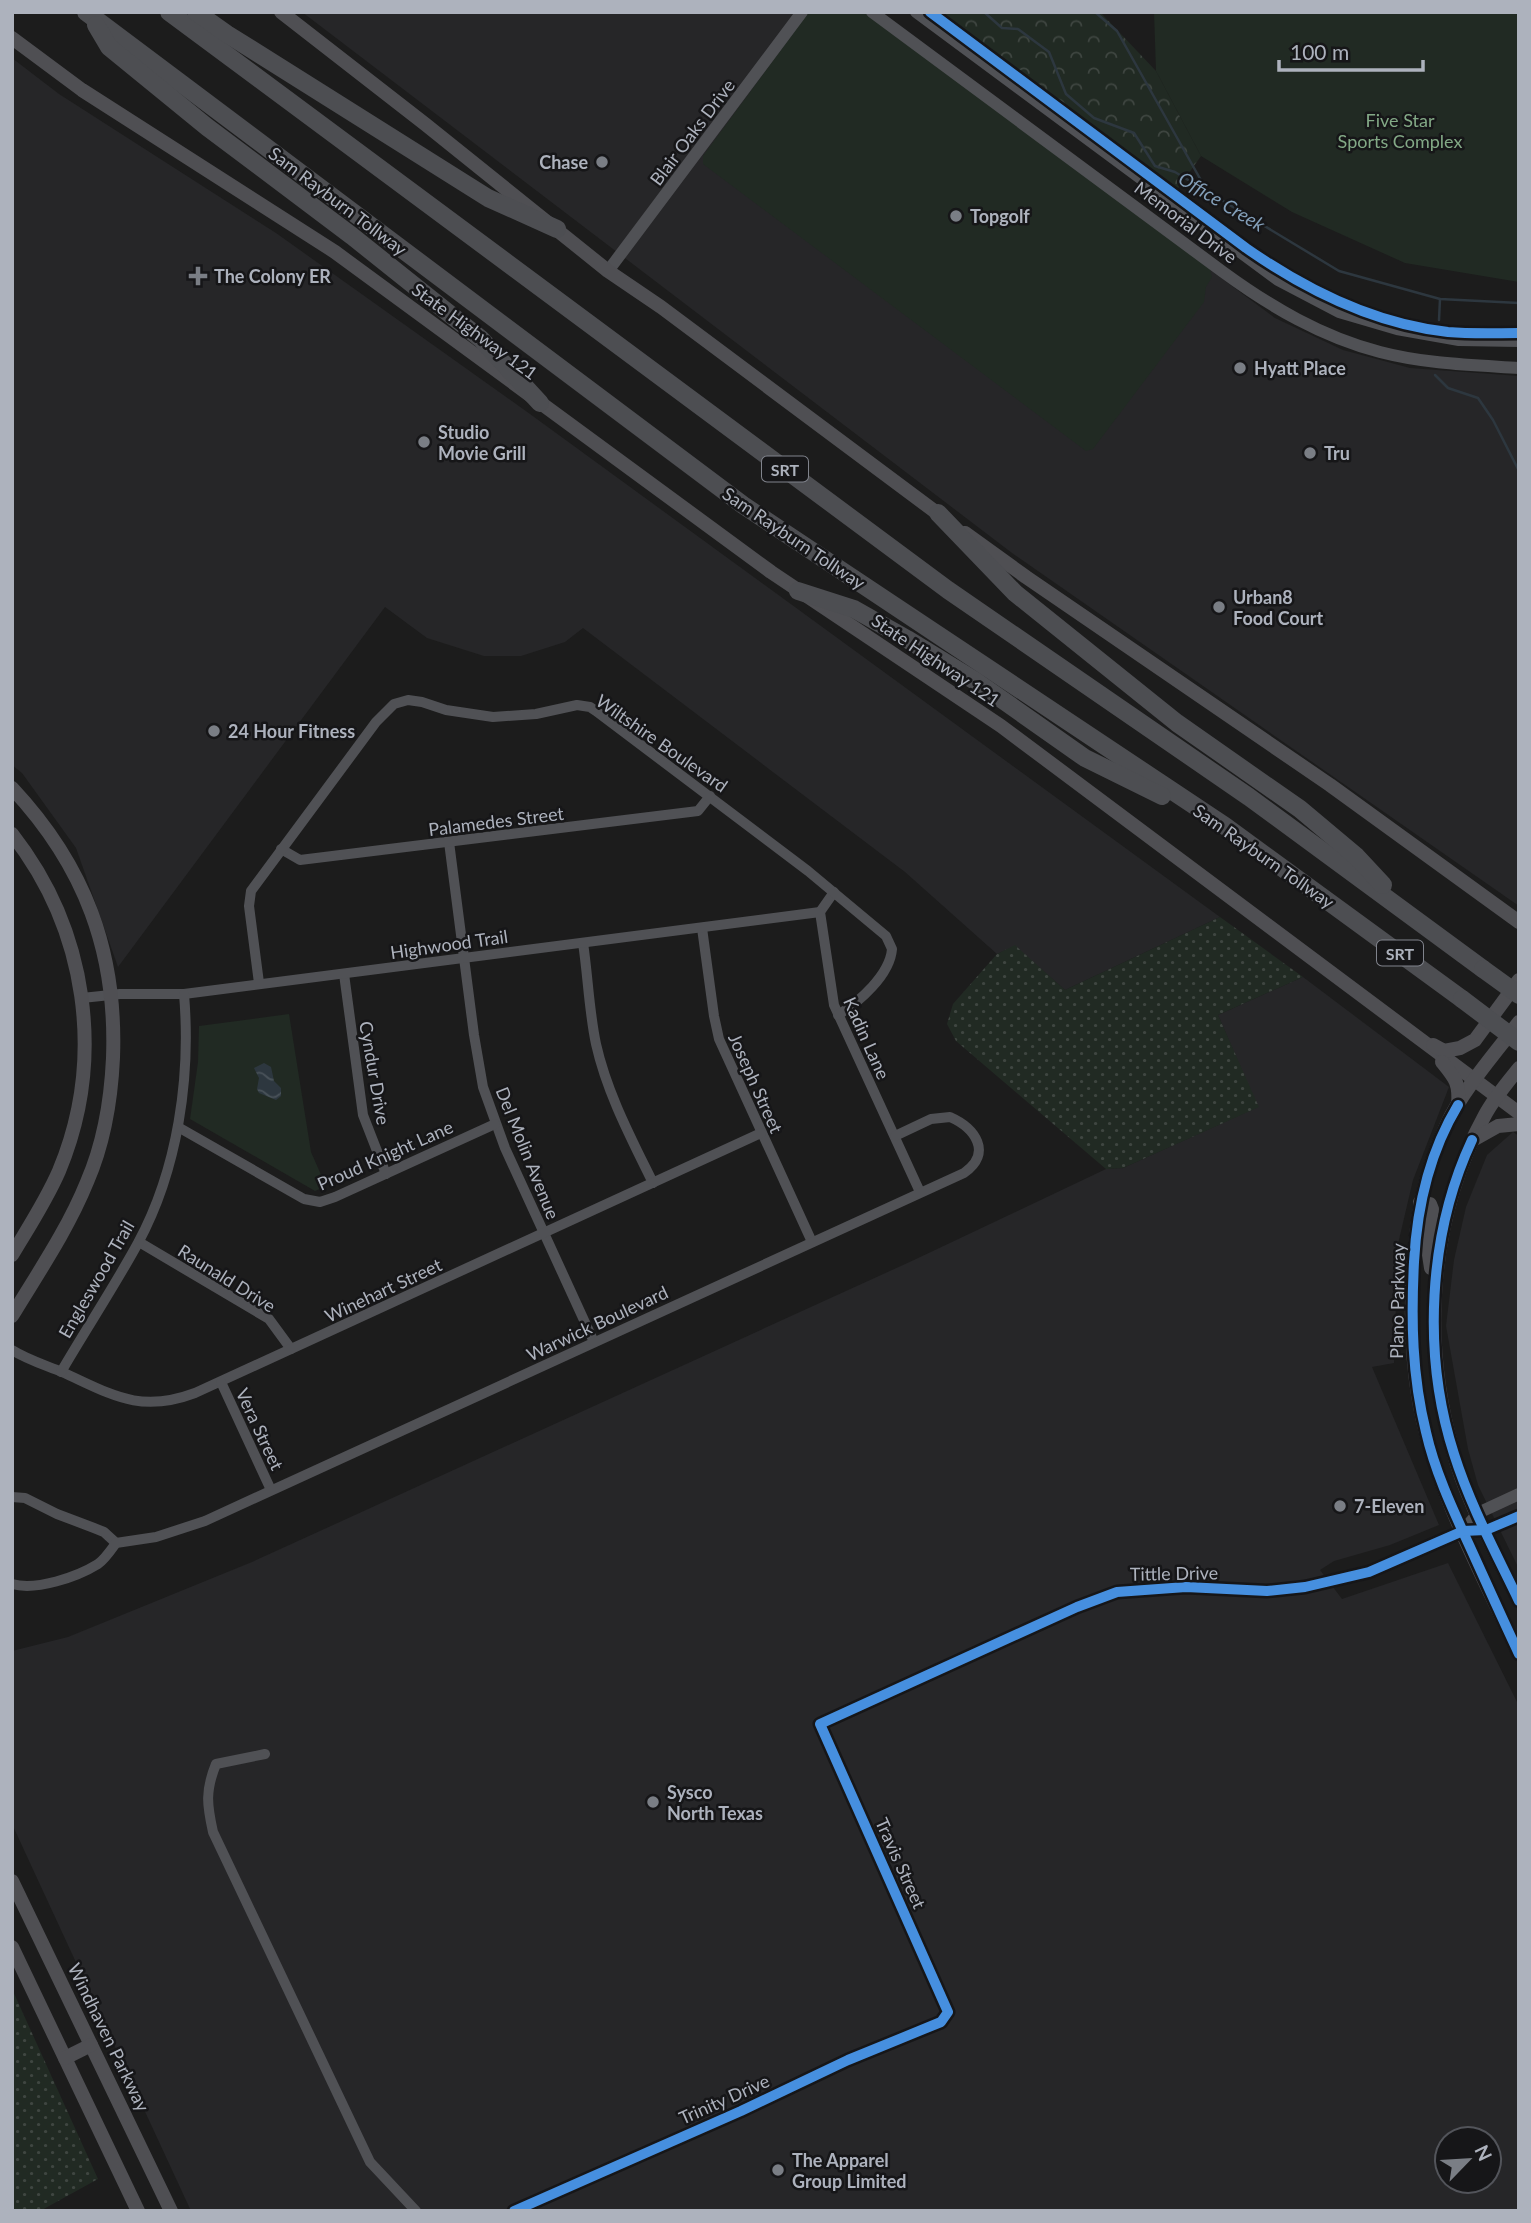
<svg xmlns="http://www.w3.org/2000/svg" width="1531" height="2223" font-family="Lato,sans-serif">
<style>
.built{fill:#262628;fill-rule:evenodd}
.grass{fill:url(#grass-dots)}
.forest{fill:url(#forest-crowns)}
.park{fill:#212a23}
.water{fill:url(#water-waves)}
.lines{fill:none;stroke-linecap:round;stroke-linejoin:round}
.stream{stroke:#2d373f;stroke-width:2.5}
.minor{stroke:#505155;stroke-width:10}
.tertiary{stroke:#505155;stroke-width:12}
.secondary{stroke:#4f4f53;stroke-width:14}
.motorway{stroke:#4d4e52;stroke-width:18}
.motorway-bridge{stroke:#4d4e52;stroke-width:18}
.cycleway-casing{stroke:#161618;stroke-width:15}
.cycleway{stroke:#468fdf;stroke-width:10}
.poi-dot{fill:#7a7e85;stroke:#161618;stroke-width:2.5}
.labels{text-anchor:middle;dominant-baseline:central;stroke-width:5;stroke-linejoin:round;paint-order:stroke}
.shield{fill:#161618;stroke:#80838c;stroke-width:2}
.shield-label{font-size:16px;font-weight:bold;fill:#adb2bd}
.park-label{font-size:18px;fill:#83a986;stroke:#161618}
.street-label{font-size:18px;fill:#adb2bd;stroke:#161618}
.poi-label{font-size:18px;font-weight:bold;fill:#adb2bd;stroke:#161618;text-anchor:start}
.water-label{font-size:19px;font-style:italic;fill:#839fb9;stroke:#161618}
</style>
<defs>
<pattern id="grass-dots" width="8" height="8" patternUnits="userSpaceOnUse" patternTransform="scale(1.75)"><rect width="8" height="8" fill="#212a23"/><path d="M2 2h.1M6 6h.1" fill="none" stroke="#3f4641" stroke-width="1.8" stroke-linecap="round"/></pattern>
<pattern id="forest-crowns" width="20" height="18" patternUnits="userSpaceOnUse" patternTransform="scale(1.75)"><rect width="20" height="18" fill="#212a23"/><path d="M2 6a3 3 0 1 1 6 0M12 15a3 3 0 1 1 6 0" fill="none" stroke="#3f4641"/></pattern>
<pattern id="water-waves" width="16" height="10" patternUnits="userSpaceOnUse" patternTransform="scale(1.75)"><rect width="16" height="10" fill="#2d373f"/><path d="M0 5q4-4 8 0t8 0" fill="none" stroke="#495259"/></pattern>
</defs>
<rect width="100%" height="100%" fill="#1c1c1c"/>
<!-- built -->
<g class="built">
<polygon points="302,12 863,12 1275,318 1343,350 1410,368 1519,376 1519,906 1012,553"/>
<polygon points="12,58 59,94 276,233 530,414 1220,917 1065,990 1015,946 997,954 905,872 583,628 565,642 521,656 484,656 427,638 385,607 118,967 76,848 22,773 12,765"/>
<path d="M1303,977L1449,1087L1413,1180L1398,1244L1394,1363L1372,1367L1439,1525L1390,1545L1334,1561L1320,1570L1342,1599L1448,1563L1519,1706V2211H191L12,1824V1651L68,1637L252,1562L914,1260L1106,1169L1123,1168L1258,1107L1218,1015ZM1447,2139H1489V2181H1447Z"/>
<polygon points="1513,1132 1519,1136 1519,1569 1478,1485 1468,1449 1446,1326 1454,1260 1466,1207 1487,1155"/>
</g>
<!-- grass -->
<g class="grass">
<polygon points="1220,917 1303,977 1218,1015 1259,1107 1123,1168 1106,1169 956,1041 947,1024 953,1004 997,954 1015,945 1065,990"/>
<polygon points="12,1989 98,2179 40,2211 12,2211"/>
</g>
<!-- forest -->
<polygon class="forest" points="939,12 1100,12 1156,71 1201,156 1176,191"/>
<!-- park -->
<g class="park">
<polygon points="809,12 867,12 1210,269 1212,277 1206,287 1204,302 1093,449 1086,451 703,164 703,156"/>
<polygon points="1154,12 1519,12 1519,282 1405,263 1292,212 1201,156 1156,71"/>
<polygon points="289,1014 311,1152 326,1186 315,1191 190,1119 198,1062 199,1026"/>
</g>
<!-- water -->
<polygon class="water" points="264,1063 271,1067 274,1081 281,1088 281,1096 276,1100 259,1093 257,1089 259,1078 254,1068"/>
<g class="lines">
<!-- stream -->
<g class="stream">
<polyline points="984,12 1002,28 1018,29 1049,52 1066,94 1094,118 1134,133 1155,166 1175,172 1339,271 1440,299 1519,303"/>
<polyline points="1095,12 1117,31 1207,191"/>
<polyline points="1439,320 1440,299"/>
<polyline points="1435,375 1448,388 1478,398 1493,420 1519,471"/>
</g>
<!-- minor -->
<g class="minor">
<polyline points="449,842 474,1035 483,1087 505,1148 594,1342"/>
<polyline points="281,849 300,860 698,811 710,796"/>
<polyline points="834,892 820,912 834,1005 920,1192"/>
<polyline points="702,928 714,1016 719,1039 812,1242"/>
<path d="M583,943C588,976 589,1011 596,1044C607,1093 631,1138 653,1183"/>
<polyline points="344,974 363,1115 386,1174"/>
<path d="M259,983L249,906L251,891L376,722L394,704L408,700L422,702L446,710L493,717L536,714L577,705L590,707L596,711L808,871L886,936L892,949C890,975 859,1002 838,1015"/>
<polyline points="82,998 120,994 184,994 820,912"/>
<polyline points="178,1127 304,1199 320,1202 335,1197 495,1124"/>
<polyline points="139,1242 269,1319 291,1349"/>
<path d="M12,1350C28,1360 45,1365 62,1372C111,1394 139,1414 195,1393L761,1133"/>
<path d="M61,1372C86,1329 114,1287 138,1243C178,1169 191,1077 184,994"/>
<polyline points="221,1382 271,1490"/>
<polyline points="12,1497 25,1498 57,1514 94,1528 104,1532 116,1543"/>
<path d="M12,1584C36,1591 77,1577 98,1564C105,1559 111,1550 116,1543L156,1537L205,1521L964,1173C993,1153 975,1128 950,1117L931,1119L895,1136"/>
<path d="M265,1754L216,1764C205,1791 207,1805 213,1832L370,2162L416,2211"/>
<polyline points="514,2211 741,2111 848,2060 941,2022 948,2012 820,1724 1077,1607 1117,1592 1186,1587 1267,1591 1305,1587 1369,1572 1463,1531"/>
</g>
<!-- tertiary -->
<g class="tertiary">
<path d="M872,12L1223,272C1271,307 1322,337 1380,352C1426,364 1472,365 1519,368"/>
<polyline points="916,12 1278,280 1339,312 1397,329 1459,340 1519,341"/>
<polyline points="608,271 802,12"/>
<polyline points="1463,1531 1478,1513 1519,1494"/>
<polyline points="1463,1531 1486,1530 1519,1516"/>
</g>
<!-- secondary -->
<g class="secondary">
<polyline points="281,12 425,124 608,271 661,307 945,519"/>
<polyline points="12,38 82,90 335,252 771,572 1001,726 1519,1113"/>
<polyline points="965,533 1026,577 1330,785 1519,922"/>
<path d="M12,788C85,866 117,952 113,1058C111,1101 104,1143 87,1182C68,1229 38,1273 12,1316"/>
<path d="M12,834C87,930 106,1058 59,1171C46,1201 28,1228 12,1255"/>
<path d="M1519,1022C1496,1052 1461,1092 1446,1126C1424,1174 1416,1218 1413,1270C1410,1325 1412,1380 1426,1433C1445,1507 1487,1584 1519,1654"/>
<polyline points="1433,1045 1444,1051 1460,1048 1475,1040 1519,980"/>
<path d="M1442,1062C1455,1078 1460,1083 1458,1105"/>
<path d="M1519,1068C1507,1083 1494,1098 1485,1115C1429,1217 1421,1340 1453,1451C1467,1503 1496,1552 1519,1601"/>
<polyline points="1473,1140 1498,1126 1519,1124"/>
<polyline points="1420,1202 1430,1204 1432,1209 1428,1248 1431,1268"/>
<polyline points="12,1881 171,2211"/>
<polyline points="12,1947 138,2211"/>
<polyline points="65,2058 91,2045"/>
</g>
<!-- motorway -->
<g class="motorway">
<polyline points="86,12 743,505 1225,826 1462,999"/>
<polyline points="169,12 948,590 1249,797 1483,969"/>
<polyline points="196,12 227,34 488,198 557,229"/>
<polyline points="96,25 109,47 207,127 352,236 481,339 540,403"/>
<polyline points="938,513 1015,593 1177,723 1300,809 1356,856 1383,885"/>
<polyline points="798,591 854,609 907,639 977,682 1085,758 1162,796"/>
</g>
<!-- motorway-bridge -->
<g class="motorway-bridge">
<polyline points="1483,969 1519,995"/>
<polyline points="1462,999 1519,1042"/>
</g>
<!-- cycleway casing -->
<g class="cycleway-casing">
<g id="cycleway">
<path d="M930,12L1246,248C1306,290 1374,324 1448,332C1472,334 1495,333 1519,333"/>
<path d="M1458,1105C1429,1153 1417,1206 1414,1262C1411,1320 1412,1376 1426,1432C1435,1472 1453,1510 1470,1547C1486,1582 1502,1618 1519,1654"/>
<path d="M1472,1140C1428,1234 1422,1355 1454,1454C1470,1505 1496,1553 1519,1601"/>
<polyline points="514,2211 741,2111 848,2060 941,2022 948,2012 820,1724 1077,1607 1117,1592 1186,1587 1267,1591 1305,1587 1369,1572 1463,1531 1486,1530 1519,1516"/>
</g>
</g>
<!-- cycleway -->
<use href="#cycleway" class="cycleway"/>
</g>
<!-- markers -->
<g class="poi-dot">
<circle cx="602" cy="162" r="7"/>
<circle cx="956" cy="216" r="7"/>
<path d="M194.5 265.5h7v7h7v7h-7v7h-7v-7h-7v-7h7z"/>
<circle cx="1240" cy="368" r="7"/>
<circle cx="424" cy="442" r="7"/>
<circle cx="1310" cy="453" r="7"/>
<circle cx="1219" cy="607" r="7"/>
<circle cx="214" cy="731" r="7"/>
<circle cx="1340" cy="1506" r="7"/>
<circle cx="653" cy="1802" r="7"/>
<circle cx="778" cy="2170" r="7"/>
</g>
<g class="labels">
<!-- shield labels -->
<g class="shield">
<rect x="762" y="456.5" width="46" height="25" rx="5"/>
<rect x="1377" y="940.5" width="46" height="25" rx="5"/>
</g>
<g class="shield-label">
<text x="785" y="469">SRT</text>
<text x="1400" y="953">SRT</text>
</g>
<!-- park labels -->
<g class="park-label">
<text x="1400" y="120">Five Star<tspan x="1400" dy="21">Sports Complex</tspan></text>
</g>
<!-- street labels -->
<g class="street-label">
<text transform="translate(692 132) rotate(-53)">Blair Oaks Drive</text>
<text transform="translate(338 201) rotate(37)">Sam Rayburn Tollway</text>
<text transform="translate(1186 222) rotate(37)">Memorial Drive</text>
<text transform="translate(475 331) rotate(36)">State Highway 121</text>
<text transform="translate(794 538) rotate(34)">Sam Rayburn Tollway</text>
<text transform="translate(936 660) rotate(34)">State Highway 121</text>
<text transform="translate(662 743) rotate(35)">Wiltshire Boulevard</text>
<text transform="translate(496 821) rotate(-7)">Palamedes Street</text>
<text transform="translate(1264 856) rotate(35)">Sam Rayburn Tollway</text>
<text transform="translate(449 944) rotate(-8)">Highwood Trail</text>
<text transform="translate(867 1038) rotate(66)">Kadin Lane</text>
<text transform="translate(375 1073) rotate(80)">Cyndur Drive</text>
<text transform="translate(756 1083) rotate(66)">Joseph Street</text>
<text transform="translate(528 1153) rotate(68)">Del Molin Avenue</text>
<text transform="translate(385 1155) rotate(-24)">Proud Knight Lane</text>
<text transform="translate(227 1278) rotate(32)">Raunald Drive</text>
<text transform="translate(96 1279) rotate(-60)">Engleswood Trail</text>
<text transform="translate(383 1290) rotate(-25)">Winehart Street</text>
<text transform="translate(1397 1301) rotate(-89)">Plano Parkway</text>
<text transform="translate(597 1323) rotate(-25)">Warwick Boulevard</text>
<text transform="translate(260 1429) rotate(65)">Vera Street</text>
<text transform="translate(1174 1573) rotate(-1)">Tittle Drive</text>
<text transform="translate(901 1863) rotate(66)">Travis Street</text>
<text transform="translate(109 2037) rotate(64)">Windhaven Parkway</text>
<text transform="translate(724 2099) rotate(-24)">Trinity Drive</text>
</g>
<!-- poi labels -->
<g class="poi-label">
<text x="588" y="162" text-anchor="end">Chase</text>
<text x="970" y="216">Topgolf</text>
<text x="214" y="276">The Colony ER</text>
<text x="1254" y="368">Hyatt Place</text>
<text x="438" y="432">Studio<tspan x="438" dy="21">Movie Grill</tspan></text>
<text x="1324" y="453">Tru</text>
<text x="1233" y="597">Urban8<tspan x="1233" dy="21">Food Court</tspan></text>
<text x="228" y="731">24 Hour Fitness</text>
<text x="1354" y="1506">7-Eleven</text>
<text x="667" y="1792">Sysco<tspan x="667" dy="21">North Texas</tspan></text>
<text x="792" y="2160">The Apparel<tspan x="792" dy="21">Group Limited</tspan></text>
</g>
<!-- water labels -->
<g class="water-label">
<text transform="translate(1222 201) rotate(31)">Office Creek</text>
</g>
</g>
<!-- border -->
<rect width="1531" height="2223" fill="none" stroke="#adb2bd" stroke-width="28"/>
<!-- north arrow -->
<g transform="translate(1468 2160) rotate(65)"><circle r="33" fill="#161618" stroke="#52545a" stroke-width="2"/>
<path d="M0-5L12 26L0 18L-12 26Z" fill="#7a7e85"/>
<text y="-10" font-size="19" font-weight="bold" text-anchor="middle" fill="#adb2bd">N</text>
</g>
<!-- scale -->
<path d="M1279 60v10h144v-10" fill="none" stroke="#adb2bd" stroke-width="3.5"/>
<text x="1290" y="60" font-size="21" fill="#adb2bd" stroke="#161618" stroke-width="5" paint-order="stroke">100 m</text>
</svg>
